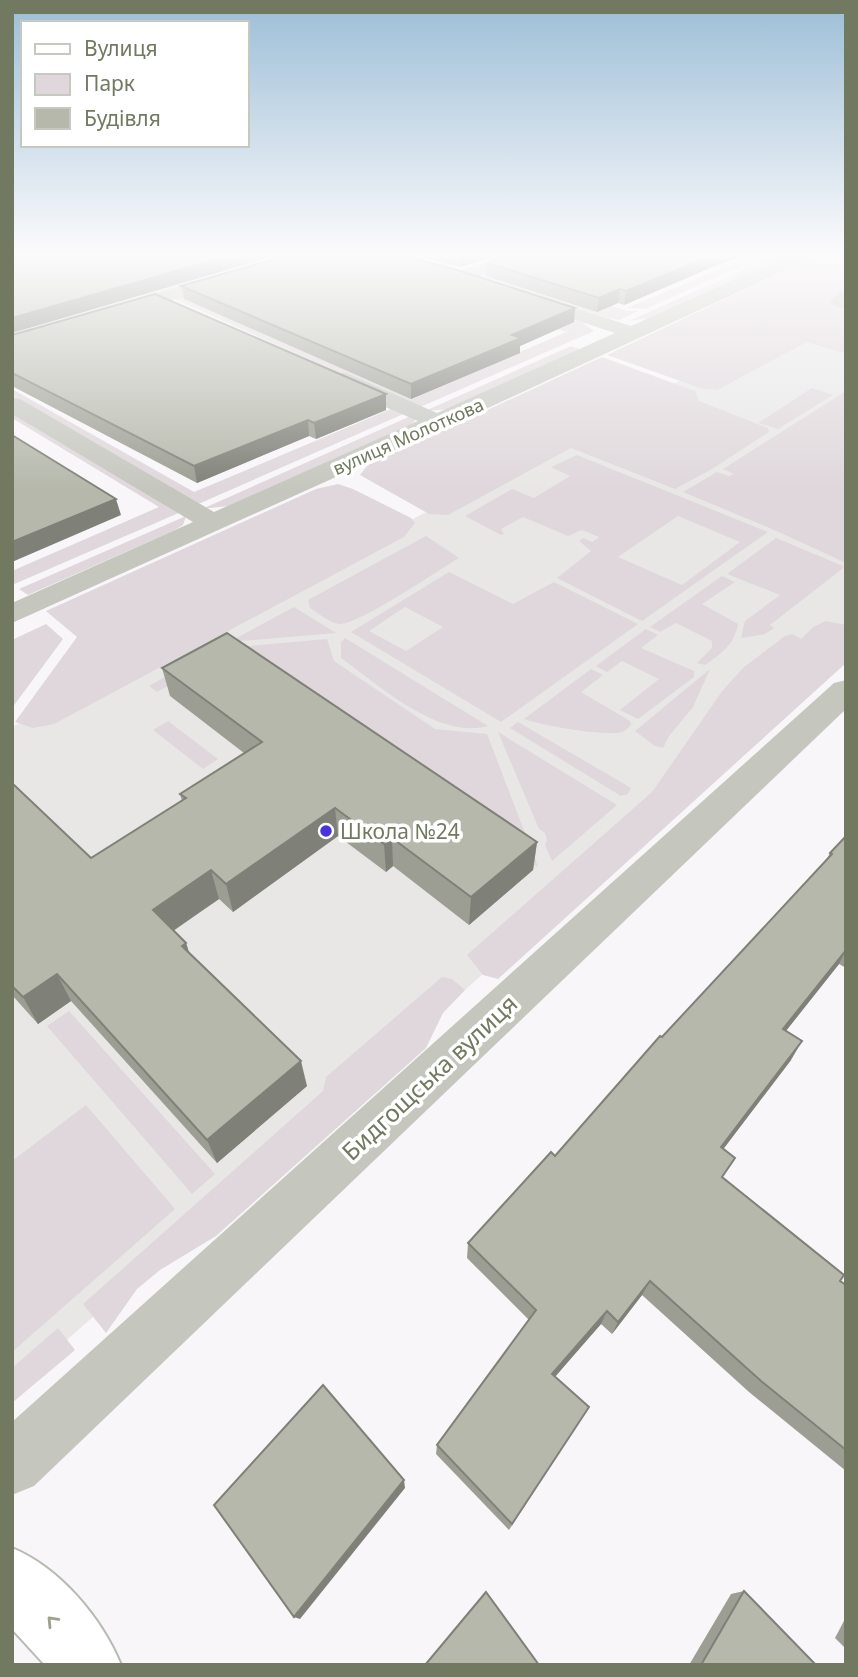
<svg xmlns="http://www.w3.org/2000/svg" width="858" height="1677" font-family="'Noto Sans',sans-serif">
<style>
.built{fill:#e8e7e6}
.green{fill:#dfd7db;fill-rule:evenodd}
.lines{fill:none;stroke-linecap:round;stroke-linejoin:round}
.secondary-casing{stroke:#b7bab0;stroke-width:4}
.pedestrian{fill:#c5c7bf;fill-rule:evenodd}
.minor{fill:#c5c7bf;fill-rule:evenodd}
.secondary{fill:#fff;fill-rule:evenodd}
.wall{fill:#9c9e93}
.shaded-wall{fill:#7f8178}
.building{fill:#b5b8ab;stroke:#7f8178;stroke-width:2}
.oneway{stroke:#9ca190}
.poi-dot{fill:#4834da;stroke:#fff;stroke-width:2.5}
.labels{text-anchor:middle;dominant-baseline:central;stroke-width:7;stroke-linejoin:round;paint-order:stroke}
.far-street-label{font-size:18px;fill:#717960;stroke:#fff}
.poi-label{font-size:21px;fill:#717960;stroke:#fff;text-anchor:start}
.near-street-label{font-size:24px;fill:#717960;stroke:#fff}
</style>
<rect width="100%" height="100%" fill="#f8f6f8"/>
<!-- built -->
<polygon class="built" points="846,288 846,649 465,990 12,1388 12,727 673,384"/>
<!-- green -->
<g class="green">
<polygon points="282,255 297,255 12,339 12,333"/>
<polygon points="315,255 334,364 412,399 566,332 337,255 448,276 583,323 594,331 418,408 172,298"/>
<polygon points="753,255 767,255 645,309 627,308"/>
<polygon points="776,255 789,255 650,318 629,321"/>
<polygon points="818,255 846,256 846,354 807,342 717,390 700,388 607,355"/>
<polygon points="491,268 627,311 638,311 619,320 607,318 478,277 478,275"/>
<polygon points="138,307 408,412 196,505 12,395 12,389 194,492 391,409"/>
<polygon points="571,346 582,350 450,409 425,411"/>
<polygon points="602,357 695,391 699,401 768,428 769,432 712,469 675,489 571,448 448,515 429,514 360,475 368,465"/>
<polygon points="812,388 833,395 778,429 758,423"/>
<polygon points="846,391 846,563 772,529 683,492 717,472 729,476 734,474 723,469"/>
<polygon points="12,409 181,512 12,585 12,571 159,507 12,418"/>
<polygon points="413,415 415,421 412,424 228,506 202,509"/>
<path d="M577,455L768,532L642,621L557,578L591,551L579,541L583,538L592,542L599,537L582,530L568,536L523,517L501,529L504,534L501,535L465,516L512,489L534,498L570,476L551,467ZM678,516L740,542L682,585L618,557Z"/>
<polygon points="338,484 353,489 411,518 415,523 404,537 54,724 33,728 15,722 77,637 46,611 316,489"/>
<polygon points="186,516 183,525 173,531 28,595 19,589"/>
<path d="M426,536L459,558C437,571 359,625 339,624C330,623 318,613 310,608L308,600Z"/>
<polygon points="776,538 843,566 842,569 770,625 774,628 765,634 741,638 745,621 780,595 727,574"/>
<path d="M449,572L513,604L554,582L638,624L501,722L351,632ZM405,607L443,627L406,651L369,631Z"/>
<path d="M722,576L735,582L702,604L738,624C734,645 722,653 705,665L697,663L712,648V641L676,623L660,632L650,627Z"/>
<polygon points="294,607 336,633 229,642"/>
<polygon points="826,621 846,625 846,663 498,979 483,975 467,955 652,792 723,690 744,667 785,636 792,634 801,639 813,627"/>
<polygon points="46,624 63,639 12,708 12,640"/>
<polygon points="646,629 658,635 641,648 694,671 694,677 638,719 620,710 659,679 622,661 607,672 596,666"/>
<path d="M345,638L488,726C438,740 379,685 341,658V642Z"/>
<polygon points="327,639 334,661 435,729 487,734 538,867 197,670 157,692 149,686 216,649"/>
<path d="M591,669L603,675L581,692L630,721L631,725C628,728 625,731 622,732C607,737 539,725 524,719Z"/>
<polygon points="710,669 693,707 669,736 663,748 655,746 635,731"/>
<polygon points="168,721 218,759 203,769 153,730"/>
<polygon points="518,722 631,788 628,794 621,796 510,728"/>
<polygon points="498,732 617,805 552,861 545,845 547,840 545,833 539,829"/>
<polygon points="442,977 452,979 465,990 443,1013 426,1048 216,1236 160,1270 137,1289 106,1333 83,1304 323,1091 326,1077"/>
<polygon points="69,1011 215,1174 192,1194 47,1026"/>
<polygon points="86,1105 175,1209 12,1352 12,1161"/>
<polygon points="58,1328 75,1350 12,1403 12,1368"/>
</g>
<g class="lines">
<!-- secondary casing -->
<g class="secondary-casing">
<path id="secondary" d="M12,1548C60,1568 101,1617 121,1665H45L12,1629Z"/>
</g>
<!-- pedestrian -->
<polygon class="pedestrian" points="846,291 846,309 832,305 830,301 840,292"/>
<!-- minor -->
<g class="minor">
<polygon points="287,255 313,255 311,259 12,348 12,336"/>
<polygon points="508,255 532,255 530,259 467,280 455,280 452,276 455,272"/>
<polygon points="789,255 811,255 809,259 447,427 12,623 12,603 193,522 12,414 12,397 20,399 214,512 418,421 330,383 327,378 330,373 346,373 437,413 615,333 520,302 517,298 520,294 532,294 631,326"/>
<polygon points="846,680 846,709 34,1486 12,1495 12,1422 834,683"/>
</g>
<!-- secondary -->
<use href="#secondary" class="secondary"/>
</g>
<!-- wall -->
<g class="wall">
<polygon points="413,255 500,255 460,267"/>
<polygon points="512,255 745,255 712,267 624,305 618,303 597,312 486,276 487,263"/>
<polygon points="181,286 575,308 574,322 520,346 520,353 411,399 184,299"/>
<polygon points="12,335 386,394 386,410 316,439 309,436 197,483 12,386"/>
<polygon points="162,668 537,842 533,870 469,925 393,866 386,872 338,836 233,912 219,899 173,930 186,943 189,953 307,1086 217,1163 71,1001 38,1024 12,995 12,783 91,858 182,801 180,794 244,753 170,696"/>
<polygon points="846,836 846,968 839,964 786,1031 791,1060 723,1149 723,1178 846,1285 846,1471 749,1392 642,1295 612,1334 601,1324 555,1376 589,1407 509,1530 436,1454 437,1445 529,1320 467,1258 468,1243 555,1156 662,1037 826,861 830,853"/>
<polygon points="744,1591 816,1665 689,1665 731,1594"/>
<polygon points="846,1617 846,1649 835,1638"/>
</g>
<!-- shaded-wall -->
<g class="shaded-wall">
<polygon points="232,255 278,255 12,333 12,318"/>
<polygon points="460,255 500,255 460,267"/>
<polygon points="713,255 745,255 712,267 624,305 626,291"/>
<polygon points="620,289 618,303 597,312 599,298"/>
<polygon points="575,308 574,322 520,346 520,353 411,399 411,384 512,335"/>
<polygon points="386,394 386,410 316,439 314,423"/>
<polygon points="308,420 309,436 197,483 194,466"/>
<polygon points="116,499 121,515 12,562 12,542"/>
<polygon points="335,808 338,836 233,912 226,884"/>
<polygon points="392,838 393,866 386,872 384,844"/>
<polygon points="537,842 533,870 469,925 471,897"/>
<polygon points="211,870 219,899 163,938 153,910"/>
<polygon points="186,943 195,971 182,946"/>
<polygon points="846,950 839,964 773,1047 783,1029"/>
<polygon points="57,974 71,1001 38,1024 23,997"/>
<polygon points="802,1041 791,1060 712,1164 721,1147"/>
<polygon points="301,1061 307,1086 217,1163 207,1140"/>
<polygon points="650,1281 642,1295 612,1334 618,1322"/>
<polygon points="607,1311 601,1324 548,1385 552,1374"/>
<polygon points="404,1480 405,1488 300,1619 294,1617"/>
</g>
<!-- building -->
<g class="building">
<polygon points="12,255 232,255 12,318"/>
<polygon points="289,255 401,255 454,269 575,308 512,335 521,338 411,384 181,286"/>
<polygon points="512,255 713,255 626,291 620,289 599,298 487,263"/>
<polygon points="155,294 386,394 314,423 308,420 194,466 12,373 12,335"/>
<polygon points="12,435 116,499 12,542"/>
<polygon points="227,633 537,842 471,897 392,838 384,844 335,808 226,884 211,870 153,910 186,943 182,946 301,1061 207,1140 57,974 23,997 12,986 12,783 91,858 186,798 180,794 262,742 162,668"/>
<polygon points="846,836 846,950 783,1029 802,1041 721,1147 735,1158 722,1177 844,1275 840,1281 846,1285 846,1450 761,1381 650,1281 618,1322 607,1311 552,1374 589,1407 512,1524 437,1445 536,1310 468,1243 551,1152 555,1156 660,1036 662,1037 832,854 830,853"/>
<polygon points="323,1385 404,1480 294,1617 214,1505"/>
<polygon points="744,1591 816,1665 701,1665"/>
<polygon points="486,1592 539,1665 425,1665"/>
</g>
<!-- one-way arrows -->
<defs><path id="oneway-chevron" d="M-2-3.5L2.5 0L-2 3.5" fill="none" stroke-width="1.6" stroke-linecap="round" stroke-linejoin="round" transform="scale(1.75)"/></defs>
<use class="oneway" href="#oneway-chevron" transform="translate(52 1621) rotate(-134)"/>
<!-- sky -->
<linearGradient id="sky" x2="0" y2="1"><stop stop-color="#9cbed7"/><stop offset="0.52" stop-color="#fcfbfc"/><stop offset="1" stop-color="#fcfbfc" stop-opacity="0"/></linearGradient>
<rect width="858" height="490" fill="url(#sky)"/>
<!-- markers -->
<circle class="poi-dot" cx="326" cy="831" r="7"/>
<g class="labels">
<!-- far-street labels -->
<g class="far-street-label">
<text transform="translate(408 436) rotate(-24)">вулиця Молоткова</text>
</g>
<!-- poi labels -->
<g class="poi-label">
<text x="340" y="831">Школа №24</text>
</g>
<!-- near-street labels -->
<g class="near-street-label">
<text transform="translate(429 1077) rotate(-43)">Бидгощська вулиця</text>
</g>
</g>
<!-- border -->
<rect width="858" height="1677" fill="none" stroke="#717960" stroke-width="28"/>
<!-- legend -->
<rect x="21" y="21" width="228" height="126" fill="#ffffff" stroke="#c6c9bf" stroke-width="2"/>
<rect x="35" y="44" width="35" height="10" fill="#ffffff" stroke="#c6c9bf" stroke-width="2"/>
<text x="84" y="56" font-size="21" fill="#717960">Вулиця</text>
<rect x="35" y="74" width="35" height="21" fill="#dfd7db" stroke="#c6c9bf" stroke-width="2"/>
<text x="84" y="91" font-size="21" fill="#717960">Парк</text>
<rect x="35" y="108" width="35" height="21" fill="#b5b8ab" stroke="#c6c9bf" stroke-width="2"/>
<text x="84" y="126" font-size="21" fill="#717960">Будівля</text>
</svg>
